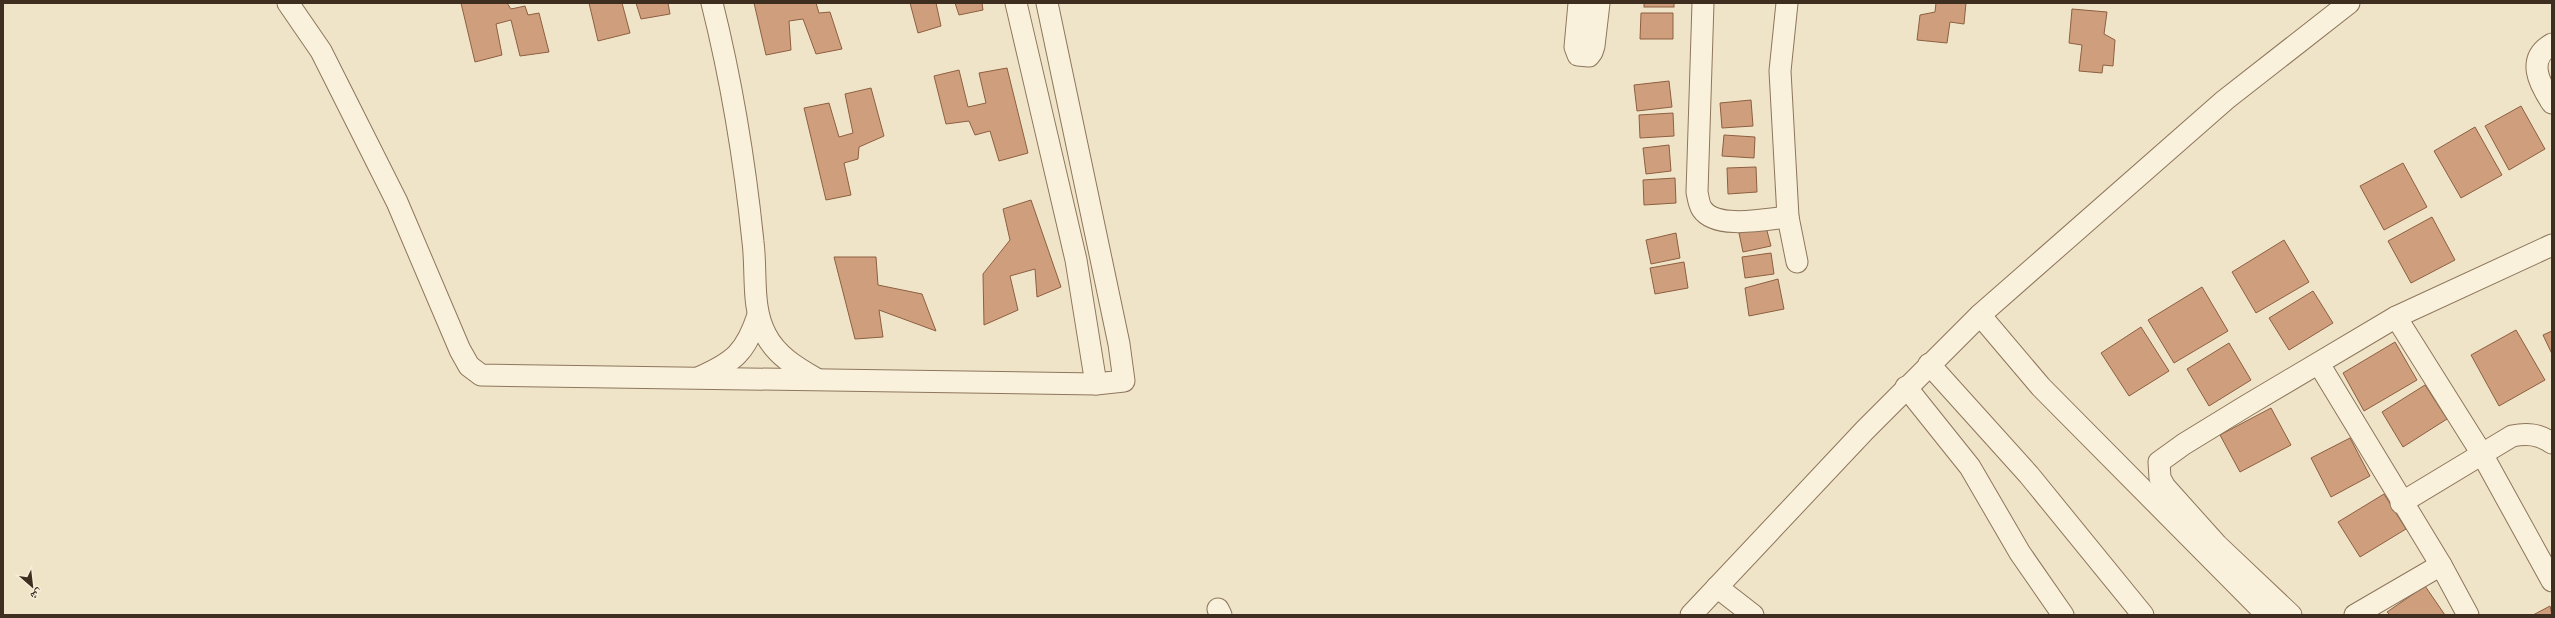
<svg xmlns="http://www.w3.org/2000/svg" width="2555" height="618" font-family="Merriweather,'Noto Naskh Arabic',serif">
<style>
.building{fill:#cf9f7d;stroke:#8d5f41}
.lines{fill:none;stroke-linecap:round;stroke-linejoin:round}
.minor-casing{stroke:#8d765c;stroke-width:23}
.minor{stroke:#faf1dc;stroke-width:21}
</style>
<rect width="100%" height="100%" fill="#f0e4c8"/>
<!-- building -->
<g class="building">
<polygon points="461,3 507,3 511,9 525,6 528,15 539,13 549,52 520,56 511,20 496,24 502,55 475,62"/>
<polygon points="589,3 622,3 630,33 598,41"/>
<polygon points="636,3 668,3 670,14 641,19"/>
<polygon points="754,3 816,3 819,13 830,12 842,49 816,54 803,19 789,21 791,50 766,55"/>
<polygon points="910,3 936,3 941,26 918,33"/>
<polygon points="955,3 982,3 983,10 959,15"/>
<rect x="1644" y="3" width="30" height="4"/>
<polygon points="1936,3 1966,3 1964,24 1950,22 1947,43 1917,40 1920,15 1935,12"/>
<polygon points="2072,9 2107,12 2104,34 2115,40 2113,66 2103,65 2102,73 2079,71 2082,45 2069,43"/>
<polygon points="1641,13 1673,13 1673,39 1640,39"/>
<polygon points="1007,68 1028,153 999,161 990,131 975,135 969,121 946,124 934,76 959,70 968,107 986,103 979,73"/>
<polygon points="1669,81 1672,107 1637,111 1634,85"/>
<polygon points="871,88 884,136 859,147 858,159 844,163 851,195 826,200 804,108 829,103 839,137 853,133 845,94"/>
<polygon points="1751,100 1753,126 1722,128 1720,103"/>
<polygon points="2521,106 2545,149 2509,170 2485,126"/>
<polygon points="1673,113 1674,136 1640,138 1639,115"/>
<polygon points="2475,127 2502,175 2461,198 2434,151"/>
<polygon points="1724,135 1755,137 1754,158 1722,156"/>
<polygon points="1669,145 1671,171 1646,174 1643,148"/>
<polygon points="2403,163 2427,207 2384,230 2360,186"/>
<polygon points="1756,167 1757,192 1728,194 1727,168"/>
<polygon points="1675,178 1676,203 1644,205 1643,180"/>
<polygon points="1031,200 1061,287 1037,297 1035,269 1010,276 1018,310 984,325 983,274 1010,240 1003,209"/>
<polygon points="2432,217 2455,260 2411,283 2388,241"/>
<polygon points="1766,227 1771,246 1743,252 1739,233"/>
<polygon points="1676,233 1680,258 1651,264 1646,240"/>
<polygon points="2284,240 2309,282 2256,313 2232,272"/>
<polygon points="1771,253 1774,274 1745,278 1742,257"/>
<polygon points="834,257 876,257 878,285 922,294 936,331 879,310 883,337 855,339"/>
<polygon points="1684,262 1688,288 1655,294 1650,268"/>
<polygon points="1778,279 1784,309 1749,316 1745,288"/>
<polygon points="2202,287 2228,331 2174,363 2148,320"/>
<polygon points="2313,291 2333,323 2289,350 2269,318"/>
<polygon points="2141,327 2169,371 2129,396 2101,353"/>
<polygon points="2516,330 2545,380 2499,406 2471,355"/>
<polygon points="2552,331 2552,354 2543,335"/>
<polygon points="2395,342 2417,380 2364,411 2343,373"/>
<polygon points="2229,343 2251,380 2209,406 2187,369"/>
<polygon points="2425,385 2447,419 2403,447 2382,412"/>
<polygon points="2271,408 2291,445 2240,472 2220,435"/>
<polygon points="2350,438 2370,476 2331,497 2311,458"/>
<polygon points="2384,494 2406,529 2360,557 2338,522"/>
<polygon points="2425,586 2445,615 2390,615 2387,612"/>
<polygon points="2550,606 2552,615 2533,615"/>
</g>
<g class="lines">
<!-- minor casing -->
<g class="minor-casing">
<g id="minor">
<polyline points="288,3 321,51 397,202 460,350 469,366 481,375 1096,384 1124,381 1119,344 1047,3"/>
<path d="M712,3C731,79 745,164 753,242C757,273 751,307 766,335C776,355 796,367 815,378"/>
<polyline points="1016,3 1076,260 1096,384"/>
<polyline points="1579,3 1575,47 1578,55 1589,56 1592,52 1594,46 1599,3"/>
<path d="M1703,3L1697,192C1698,197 1699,205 1702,209C1716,230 1767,219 1788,217"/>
<polyline points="1787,3 1780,71 1788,217 1797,262"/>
<path d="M2552,44C2526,59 2539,83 2552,103"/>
<polyline points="1980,315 2041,387 2267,615"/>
<polyline points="2396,317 2482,454 2552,581"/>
<polyline points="1929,364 2029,475 2143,615"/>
<polyline points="2319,364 2441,565 2468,615"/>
<path d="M700,377C734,362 746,352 758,315"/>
<polyline points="1906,387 1970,467 2020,553 2063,615"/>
<path d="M2401,503L2512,436C2527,433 2539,434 2552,443"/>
<polyline points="1717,587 1753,615"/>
<polyline points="1218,609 1221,615"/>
<polyline points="1691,615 1865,430 1980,315 2225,100 2349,3"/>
<polyline points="2291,615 2217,545 2165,487 2160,478 2159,462 2184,444 2246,406 2396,317 2552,245"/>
<polyline points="2355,615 2441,565"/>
</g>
</g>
<!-- minor -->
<use href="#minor" class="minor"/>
</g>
<!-- border -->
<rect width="2555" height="618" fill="none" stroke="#3d2e20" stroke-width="8"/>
<!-- north arrow -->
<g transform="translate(32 586) rotate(152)" stroke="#f7eed8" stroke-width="3" paint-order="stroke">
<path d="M0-3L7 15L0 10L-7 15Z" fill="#3d2e20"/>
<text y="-6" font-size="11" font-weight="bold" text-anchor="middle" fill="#3d2e20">ش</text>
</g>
</svg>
